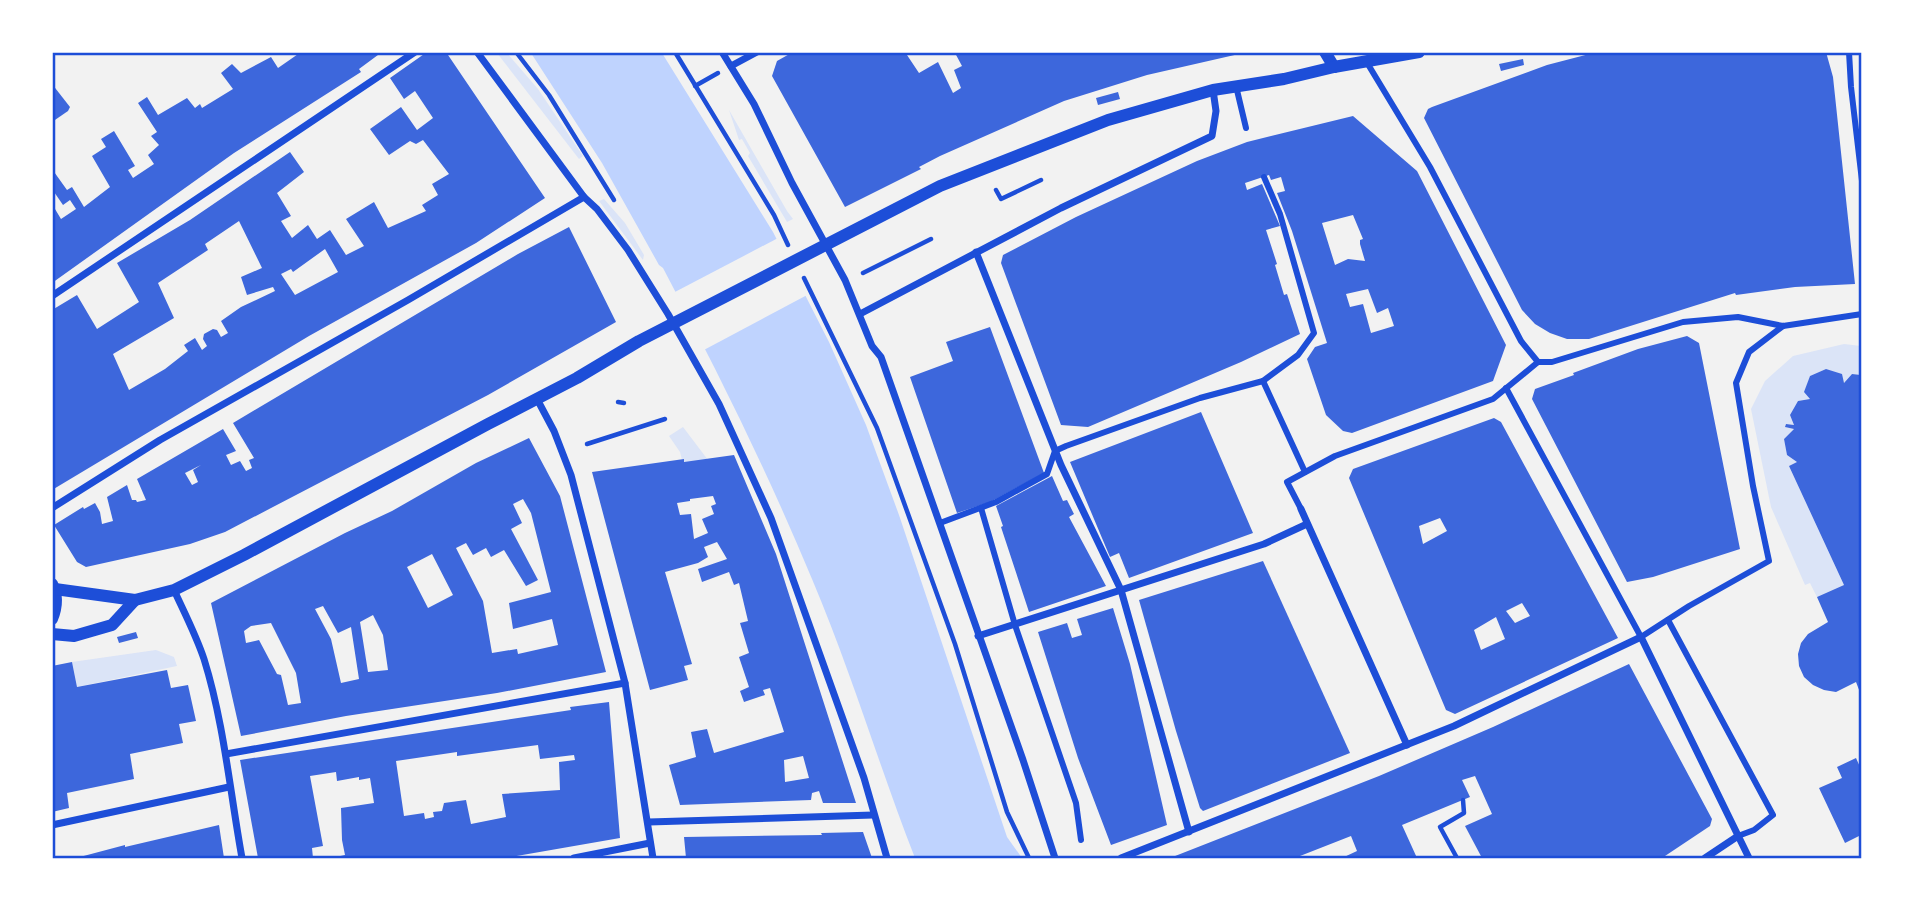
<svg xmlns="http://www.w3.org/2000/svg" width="1914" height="911" font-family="Overpass,sans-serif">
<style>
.green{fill:#dbe4f7}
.water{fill:#bfd3fe}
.pier{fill:#f2f2f2}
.building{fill:#3d67dc;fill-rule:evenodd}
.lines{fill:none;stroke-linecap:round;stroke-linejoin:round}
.path{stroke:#1d4ed8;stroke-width:4.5}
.pedestrian{stroke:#1d4ed8;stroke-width:6}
.minor{stroke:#1d4ed8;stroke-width:7}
.tertiary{stroke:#1d4ed8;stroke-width:12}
.neatline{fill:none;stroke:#1d4ed8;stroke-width:2.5}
</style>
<rect width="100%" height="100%" fill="#f2f2f2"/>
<!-- green -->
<g class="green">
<polygon points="497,53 507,53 538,89 583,156 579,159"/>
<polygon points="729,110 787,211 793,219 787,222 748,156 750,153 742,139 739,140"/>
<polygon points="604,199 625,223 644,255 643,260 599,201"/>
<polygon points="1844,344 1861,346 1861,375 1852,374 1844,383 1826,369 1810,376 1805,391 1810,399 1798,401 1790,415 1794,425 1786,424 1785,427 1794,429 1784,439 1787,455 1797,462 1789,466 1844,585 1817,597 1810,583 1805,585 1771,507 1751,409 1765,381 1793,356"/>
<polygon points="683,427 708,460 685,462 682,460 680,452 669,436"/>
<polygon points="156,650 174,657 177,666 77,687 72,662"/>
</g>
<!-- water -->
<path class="water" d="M531,53H662L773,232L829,342L866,425L899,515L1007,837L1022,858H915C879,766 851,671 812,579C768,473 717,370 663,268L659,265L602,163Z"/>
<!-- pier -->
<polygon class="pier" points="780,237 809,294 702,351 673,293"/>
<!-- building -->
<g class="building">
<polygon points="301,52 382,52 359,69 361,72 234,153 52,283 52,204 61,219 76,209 70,200 63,205 52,189 52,169 67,190 72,187 84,207 110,187 92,156 106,147 101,139 114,131 135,166 128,170 133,178 154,164 148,155 159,145 151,136 157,132 138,103 147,97 158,115 187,98 195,108 200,104 202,108 233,89 221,73 232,64 241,73 271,57 278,68"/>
<path d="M427,52H446L545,198L476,243L309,336L52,490V310L77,295L97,329L139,302L117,263L190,220L290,152L304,172L277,193L291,216L281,221L292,238L308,225L317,239L330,230L346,255L364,246L346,219L374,202L388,228L426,211L422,205L438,195L432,184L449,174L423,140L416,144L410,141L389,155L370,129L401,107L417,130L433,118L415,91L404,99L390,78ZM239,221L262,268L241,277L247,295L273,287L275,291L241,307L221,321L228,333L221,337L217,330L213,329L204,334L203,339L207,346L202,350L195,338L184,345L188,351L165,369L129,390L113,354L174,318L158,283L208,250L205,244ZM325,249L338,272L295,295L281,274L291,269L293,272Z"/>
<polygon points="793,52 905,52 919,73 938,62 953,93 961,88 954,70 962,66 955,53 958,52 1239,54 1147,75 1064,101 940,156 919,167 921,169 845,207 772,76 777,61"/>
<polygon points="1597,52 1826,52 1833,77 1855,284 1795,287 1736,295 1735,293 1589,339 1567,339 1550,333 1535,324 1522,310 1424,118 1428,109 1432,107 1547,65"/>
<polygon points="1523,59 1524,65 1501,71 1499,64"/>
<polygon points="52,84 70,107 68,111 52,122"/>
<polygon points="1118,92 1120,99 1098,105 1096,98"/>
<path d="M1353,116L1417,171L1506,345L1493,381L1352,433L1343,431L1326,415L1307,359L1315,347L1327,343L1292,231L1277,193L1285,191L1281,177L1271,180L1269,175L1245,183L1247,190L1262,184L1280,226L1266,230L1277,264L1275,265L1284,295L1287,294L1300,334L1241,362L1088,427L1061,425L1001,263L1003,255L1076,217L1197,161L1247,142ZM1353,215L1363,239L1360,240V244L1365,261L1348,259L1335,265L1322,223ZM1368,289L1377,313L1388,308L1394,326L1371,333L1363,304L1350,307L1346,294Z"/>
<path d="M569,227L616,322L488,395L225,532L190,544L86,567L77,562L54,525L83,507L84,509L95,503L100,512L102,524L113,521L107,497L127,485L132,500H136L137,502L146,500L137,479L223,429L236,451L226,455L231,465L240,461L246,471L252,468L249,460L254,458L233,423L518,254ZM201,465L193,470L198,482L192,485L185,473Z"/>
<polygon points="990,327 1044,473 990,502 957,513 910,377 953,361 946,342"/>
<polygon points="1687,336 1699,343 1740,549 1653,577 1627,582 1532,399 1535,389 1574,375 1573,373 1638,349"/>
<polygon points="1826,369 1842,374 1844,383 1852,374 1861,375 1861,695 1856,682 1836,692 1824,690 1813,685 1804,677 1799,666 1798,654 1801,643 1808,634 1828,622 1817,597 1844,585 1789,466 1797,462 1787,455 1784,439 1794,429 1785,427 1786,424 1794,425 1790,415 1798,401 1810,399 1804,392 1810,376"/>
<polygon points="1201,412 1253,533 1129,578 1119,553 1110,557 1070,462"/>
<path d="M1494,418L1501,422L1618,638L1455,714L1446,710L1349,478L1353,469ZM1440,518L1447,531L1423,544L1419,526ZM1522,603L1530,616L1515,623L1506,611ZM1496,617L1505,639L1481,650L1474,630Z"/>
<path d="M529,438L560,496L606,672L497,693L346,716L241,736L211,603L345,533L392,511L476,463ZM523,499L531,513L551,592L509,603L513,629L552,619L558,645L518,654L517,649L492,653L483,601L456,548L466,543L473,555L486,548L491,557L504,550L526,586L538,580L511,529L522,523L513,504ZM432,554L453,595L428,608L407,567ZM323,606L338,633L351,627L359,679L341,683L331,639L315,609ZM373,615L383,635L388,670L368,672L360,622ZM271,623L296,673L301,703L288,705L281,675L277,674L259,640L246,643L244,631L251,626Z"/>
<path d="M734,455L776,554L856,803H823L819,791L812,793L811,800L680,805L669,765L696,757L691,732L707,729L714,753L784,732L770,688L763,690L765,695L744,702L740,691L749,687L739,657L749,653L740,623L748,621L739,583L734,585L729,572L702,582L698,569L727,559L717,542L704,547L708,557L698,563L665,572L692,664L684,666L688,680L650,690L592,472L684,459V462ZM713,496L716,504L711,506L714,514L702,519L708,533L694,539L691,514L680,515L677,503L690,501V499ZM803,756L809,778L785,782L784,760Z"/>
<polygon points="1052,476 1063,501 1067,500 1074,514 1069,517 1106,586 1029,612 1001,527 1003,526 996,506"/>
<polygon points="1263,561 1350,753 1203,811 1200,808 1176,731 1139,600"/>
<polygon points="1113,608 1130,664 1167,825 1111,845 1078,758 1038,632 1067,623 1072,638 1082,635 1077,619"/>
<polygon points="136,632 138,638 119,643 117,637"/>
<polygon points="72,662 77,687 167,670 171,688 188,685 196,721 179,724 183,743 130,754 134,779 67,793 69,808 52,812 52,666"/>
<polygon points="1629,664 1712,819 1710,826 1662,858 1482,858 1465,826 1492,814 1475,776 1462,780 1470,797 1402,825 1417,858 1342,858 1357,851 1351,836 1300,856 1302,858 1170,858 1379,776 1493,727"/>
<path d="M609,702L620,838L505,858H331L345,855L342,840L341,808L374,803L370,778L359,780V777L337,781L336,772L310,776L323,846L312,848L313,858H258L240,760L571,710L570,707ZM538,745L540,759L574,755L575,760L559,762L560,790L502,794L506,817L471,824L466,800L444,803L442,811L433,812L434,817L425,819L424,813L404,816L396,761L457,752V756Z"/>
<polygon points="1856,758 1861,769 1861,835 1845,843 1819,788 1842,778 1837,767"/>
<polygon points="219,825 224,858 76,858 125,845 125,847"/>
<polygon points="863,832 872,858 686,858 684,837 822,835 821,833"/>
</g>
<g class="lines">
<!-- path -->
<g class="path">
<polyline points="516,52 549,95 614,200"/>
<polyline points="675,52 774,215 788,245"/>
<polyline points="695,86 718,73"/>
<polyline points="996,190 1001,199 1041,180"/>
<polyline points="863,273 931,239"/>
<polyline points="804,278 877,428 955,644 1007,812 1029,858"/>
<polyline points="618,402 624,403"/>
<polyline points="587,444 665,419"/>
<polyline points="1457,858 1440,827 1464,813 1463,800"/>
</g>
<!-- pedestrian -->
<g class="pedestrian">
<polyline points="1849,52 1851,87 1862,181"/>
<polyline points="1366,61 1430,167 1521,341 1538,362"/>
<polyline points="1236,86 1246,128"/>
<polyline points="1538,362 1552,362 1683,322 1738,317 1783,326 1862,314"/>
<polyline points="1263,381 1298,355 1314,333 1280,214 1264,177"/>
<polyline points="1506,388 1641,637 1689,606 1769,561 1753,486 1736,383 1749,352 1783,326"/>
<polyline points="981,508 1015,625 1076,803 1081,840"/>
<polyline points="1301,509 1287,482 1335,456 1493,399 1538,362"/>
<polyline points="940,523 996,502 1047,474 1055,451 1066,446 1200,398 1263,381 1305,472"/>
<polyline points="1668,620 1773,815 1754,830 1738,836"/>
</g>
<!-- minor -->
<g class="minor">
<polyline points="477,52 584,197 597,209 628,250 668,314 719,404 771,518 864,778 887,858"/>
<polyline points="722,52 754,104 792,183 845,280 872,346 881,357 1023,760 1055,858"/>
<polyline points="731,66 757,52"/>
<polyline points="976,252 1061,465 1121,590 1189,832"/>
<polyline points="52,296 415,52"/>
<polyline points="860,314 1061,208 1212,136 1216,111 1213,90"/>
<polyline points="537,399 554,431 571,475 625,683 653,858"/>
<polyline points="52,508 160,440 408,300 584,197"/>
<polyline points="1301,509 1407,745"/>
<path d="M174,590C184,612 196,635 204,659C224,723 230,792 242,858"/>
<polyline points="978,636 1264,544 1307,524"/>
<polyline points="226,754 625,683"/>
<polyline points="649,822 873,815"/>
<polyline points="52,825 229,787"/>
<polyline points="574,858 650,843"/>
<polyline points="1121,858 1454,726 1641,637 1749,858"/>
<polyline points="1705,858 1738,836"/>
</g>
<!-- tertiary -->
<g class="tertiary">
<polyline points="1325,52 1334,67"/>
<path d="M52,584C58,596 57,607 52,619"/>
<polyline points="55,589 135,600 174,590 244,555 488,424 577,378 639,341 940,186 1108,120 1213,90 1284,79 1334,67 1419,52"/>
<polyline points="52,634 74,636 112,625 135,600"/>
</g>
</g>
<!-- border -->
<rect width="1914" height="911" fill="none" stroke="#ffffff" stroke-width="108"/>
<rect x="54" y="54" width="1806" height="803" class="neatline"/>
</svg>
